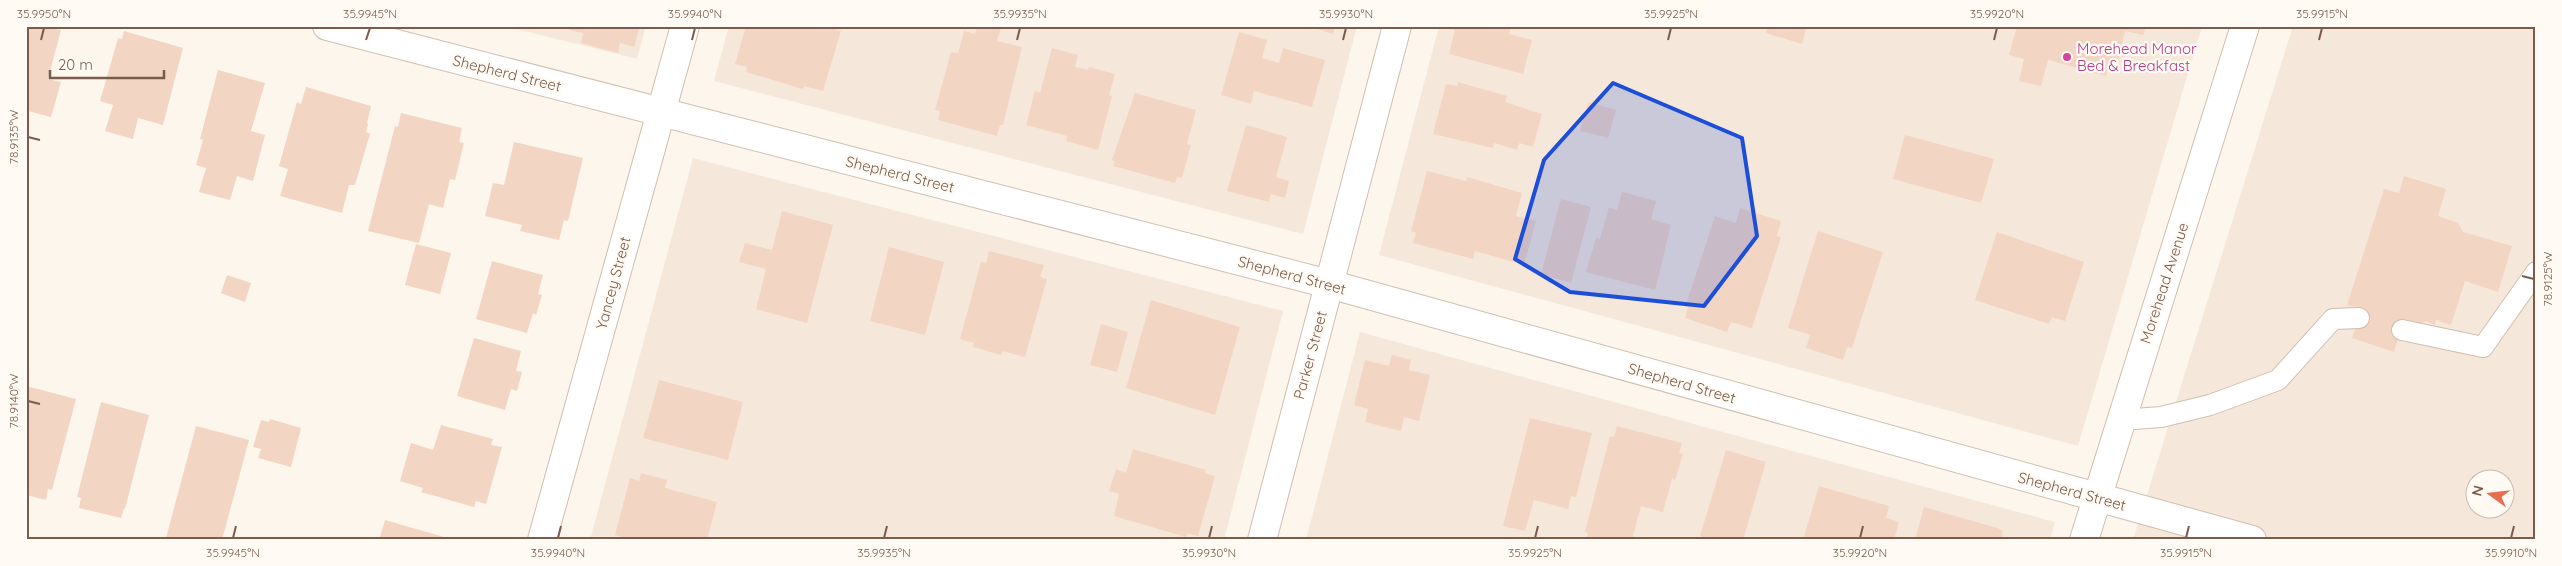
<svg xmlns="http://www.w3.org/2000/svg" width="2562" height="566" font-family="Quicksand,sans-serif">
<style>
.residential{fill:#f5e8da;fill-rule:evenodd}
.building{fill:#f3d5c3}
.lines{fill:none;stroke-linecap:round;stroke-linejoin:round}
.service-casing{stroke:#d1beb0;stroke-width:22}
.minor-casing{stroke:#d1beb0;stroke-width:30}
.tertiary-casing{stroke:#d1beb0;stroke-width:30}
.service{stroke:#fff;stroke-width:20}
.minor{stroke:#fff;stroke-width:28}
.tertiary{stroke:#fff;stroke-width:28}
.marked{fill:#1d4ed8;fill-opacity:0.2;stroke:#1d4ed8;stroke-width:4;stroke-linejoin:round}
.ticks{fill:none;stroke:#7a5c4d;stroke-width:2}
.hotel-dot{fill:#d1479c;stroke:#fffaf3;stroke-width:2}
.labels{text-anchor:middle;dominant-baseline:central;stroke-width:4.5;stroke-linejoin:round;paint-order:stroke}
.hotel-label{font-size:15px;fill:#b23c85;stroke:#fffaf3;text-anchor:start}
.street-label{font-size:15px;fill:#7a5c4d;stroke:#fffaf3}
.neatline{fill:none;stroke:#7a5c4d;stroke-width:2}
.ticks-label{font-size:12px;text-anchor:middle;fill:#7a5c4d}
</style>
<rect width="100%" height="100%" fill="#fdf6ec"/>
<!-- residential -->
<g class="residential">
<polygon points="505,26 646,26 637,59"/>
<polygon points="729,26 1357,26 1303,234 714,81"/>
<polygon points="1439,26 2202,26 2078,446 1379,255"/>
<path d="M2293,26H2536V540H2133ZM2474,478H2504V508H2474Z"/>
<polygon points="693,158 1283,311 1224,540 590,540"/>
<polygon points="1360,332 1712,429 2055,522 2050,540 1306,540"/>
</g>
<!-- building -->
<g class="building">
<polygon points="26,26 56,26 55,29 61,30 48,79 61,82 51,117 28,111 26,116"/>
<polygon points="570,26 640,26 634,47 620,43 618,53 581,43 583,33 569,30"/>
<polygon points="746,26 824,26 841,31 823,91 804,86 803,89 746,72 747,67 735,64"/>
<polygon points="977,26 1001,28 997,41 1022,47 1003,125 1000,125 997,136 938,120 940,111 935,110 951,52 958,53 964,31 975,34"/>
<polygon points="1308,26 1335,26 1333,34"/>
<polygon points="1454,26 1511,26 1509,34 1532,40 1523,74 1449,54 1455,30 1453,30"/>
<polygon points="1768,26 1807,26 1802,44 1766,33"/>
<polygon points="2017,26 2025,28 2146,26 2143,35 2125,31 2118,61 2110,59 2106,76 2048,60 2041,86 2019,81 2024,59 2009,55"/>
<polygon points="124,31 183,48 163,125 138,118 133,139 105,131 113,105 100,101 118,38 122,39"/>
<polygon points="1239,32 1267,40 1262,58 1279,63 1283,48 1325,60 1312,107 1254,91 1251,104 1221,95"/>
<polygon points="1052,48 1078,55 1075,67 1088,70 1089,67 1115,74 1109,95 1112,96 1098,150 1066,141 1067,136 1026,125 1035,91 1040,93"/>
<polygon points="218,70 265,83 251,131 265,135 253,181 237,176 230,200 199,192 206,168 196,165 203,140 200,139"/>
<polygon points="1458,82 1507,96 1505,102 1542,114 1533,147 1519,143 1517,150 1494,143 1493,148 1433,134 1446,84 1457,86"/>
<polygon points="306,87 371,106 367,123 368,124 366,132 370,134 355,185 349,185 342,213 280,196 288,169 279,166 297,102 301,104"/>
<polygon points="1135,93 1196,110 1187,144 1191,145 1182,178 1177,177 1175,183 1113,166 1115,161 1112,160"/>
<polygon points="1588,102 1616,110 1608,138 1580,131"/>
<polygon points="401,113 462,128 459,142 464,143 455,180 450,179 443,208 429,204 419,243 368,231 395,126 398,127"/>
<polygon points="1246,125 1287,137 1276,177 1289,181 1285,198 1271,194 1269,202 1227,191"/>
<polygon points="1905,135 1994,159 1981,203 1893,179"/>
<polygon points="514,142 583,158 568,221 564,220 559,240 520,231 522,225 485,216 493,183 504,185"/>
<polygon points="1427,171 1466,181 1467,177 1522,193 1516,216 1536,221 1524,265 1475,251 1473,259 1413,243 1416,233 1411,231"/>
<polygon points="2404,176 2446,189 2438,216 2458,223 2463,232 2512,246 2498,292 2465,281 2451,325 2436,320 2435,325 2426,321 2417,325 2404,321 2394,352 2352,338 2362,309 2347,305 2384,189 2399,193"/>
<polygon points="1622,192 1656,201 1651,219 1671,225 1655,290 1586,272 1596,238 1600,239 1609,208 1617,210"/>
<polygon points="1561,199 1591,207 1571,283 1541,274"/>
<polygon points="1740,208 1781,221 1777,236 1781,237 1752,328 1731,322 1727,332 1685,318 1688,307 1685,307 1715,216 1736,223"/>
<polygon points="782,211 833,225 807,323 756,309 766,269 739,262 745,243 772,250"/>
<polygon points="1818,231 1883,252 1852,348 1847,347 1843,360 1806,348 1810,335 1788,328"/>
<polygon points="1997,232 2084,262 2065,321 2052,317 2049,324 1975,300"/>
<polygon points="416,244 451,253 440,294 405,285"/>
<polygon points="889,247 944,262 925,335 870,321"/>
<polygon points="989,251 1044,265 1040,277 1047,279 1025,357 1002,351 1001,355 973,347 974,343 960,339 981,262 986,263"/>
<polygon points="492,261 543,275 538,294 542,295 536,315 533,313 527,333 476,319"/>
<polygon points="227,275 251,283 245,302 221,293"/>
<polygon points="1151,300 1240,327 1215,415 1126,388"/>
<polygon points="1101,324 1128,332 1117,372 1090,365"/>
<polygon points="474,338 521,351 516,371 522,372 517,391 511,389 505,410 457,396"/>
<polygon points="1392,355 1411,360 1409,370 1430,375 1419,421 1404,417 1401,431 1365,422 1368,409 1354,405 1365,360 1389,366"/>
<polygon points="659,380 743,402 728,460 643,438"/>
<polygon points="26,386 76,399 52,490 48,489 46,500 26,495"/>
<polygon points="101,402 149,415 125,509 124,508 121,518 79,508 81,498 77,497"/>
<polygon points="1530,418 1592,433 1576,497 1571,496 1568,509 1534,500 1525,531 1503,526"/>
<polygon points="270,419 301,428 291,467 258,458 261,449 253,447 261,420 269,422"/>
<polygon points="441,425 493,439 491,445 502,447 486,504 476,501 474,507 421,492 423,488 400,481 411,443 433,450"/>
<polygon points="196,426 249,440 222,540 166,538"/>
<polygon points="1617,426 1682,443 1679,453 1683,454 1675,480 1672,479 1663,512 1641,506 1632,540 1586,540 1588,533 1585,532 1610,436 1614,437"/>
<polygon points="1133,449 1206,470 1205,473 1215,476 1198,536 1187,533 1186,537 1114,516 1119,494 1109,491 1116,469 1126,473"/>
<polygon points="1726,450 1766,462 1743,540 1712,540 1700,536"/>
<polygon points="641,473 667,480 665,488 717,502 707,540 624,540 625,538 615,535 630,478 639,481"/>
<polygon points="1819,486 1889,506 1886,518 1899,522 1894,540 1803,540"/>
<polygon points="1924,507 1997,528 2003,531 2001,540 1915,540"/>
<polygon points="385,520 451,539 451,540 379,540"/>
</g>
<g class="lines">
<!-- service casing -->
<g class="service-casing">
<g id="service">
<polyline points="2402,330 2483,347 2536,272"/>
<polyline points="2121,420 2161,417 2210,405 2278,380 2333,319 2359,318"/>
</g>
</g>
<!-- minor casing -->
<g class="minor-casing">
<g id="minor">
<polyline points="327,26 1329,284 2252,540"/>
<polyline points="542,540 685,26"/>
<polyline points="1262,540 1397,26"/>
</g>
</g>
<!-- tertiary casing -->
<g class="tertiary-casing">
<polyline id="tertiary" points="2084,540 2245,26"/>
</g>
<!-- service -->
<use href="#service" class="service"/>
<!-- minor -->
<use href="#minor" class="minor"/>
<!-- tertiary -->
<use href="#tertiary" class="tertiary"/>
</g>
<!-- marked area -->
<path class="marked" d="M1613,83L1742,138L1757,236L1704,306L1570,292L1515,259L1544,160Z"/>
<!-- ticks -->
<path class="ticks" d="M41,40L44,28M366,40L370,28M692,40L695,28M1017,40L1020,28M1343,40L1346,28M1668,40L1671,28M1994,40L1997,28M2319,40L2322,28M28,137L40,140M2522,276L2534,279M28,401L40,404M233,538L236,526M558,538L561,526M884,538L887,526M1209,538L1212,526M1535,538L1538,526M1860,538L1863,526M2186,538L2189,526M2511,538L2514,526"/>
<!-- markers -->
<circle class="hotel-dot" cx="2067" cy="57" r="5"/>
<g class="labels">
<!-- hotel labels -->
<g class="hotel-label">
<text x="2077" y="48">Morehead Manor<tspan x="2077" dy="17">Bed &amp; Breakfast</tspan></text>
</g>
<!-- street labels -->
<g class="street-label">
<text transform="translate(507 73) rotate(14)">Shepherd Street</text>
<text transform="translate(900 174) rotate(14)">Shepherd Street</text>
<text transform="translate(1292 275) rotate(15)">Shepherd Street</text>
<text transform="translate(613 283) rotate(-75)">Yancey Street</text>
<text transform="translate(2164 283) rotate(-72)">Morehead Avenue</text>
<text transform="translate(1310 355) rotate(-75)">Parker Street</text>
<text transform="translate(1682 383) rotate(16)">Shepherd Street</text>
<text transform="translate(2072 491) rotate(15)">Shepherd Street</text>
</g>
</g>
<!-- border -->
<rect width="2562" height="566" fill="none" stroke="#fffaf3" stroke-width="55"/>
<!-- north arrow -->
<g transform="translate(2490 494) rotate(285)"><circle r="24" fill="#fffaf3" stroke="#cabbb1"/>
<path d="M0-4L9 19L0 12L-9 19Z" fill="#e76f51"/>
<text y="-8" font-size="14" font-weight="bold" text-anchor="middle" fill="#7a5c4d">N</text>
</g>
<!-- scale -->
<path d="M50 70v8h114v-8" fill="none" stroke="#7a5c4d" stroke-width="2.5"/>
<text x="58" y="70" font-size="15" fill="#7a5c4d" stroke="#fffaf3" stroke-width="4" paint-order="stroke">20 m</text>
<rect x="28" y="28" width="2506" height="510" class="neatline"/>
<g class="ticks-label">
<text x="44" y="18">35.9950°N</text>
<text x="370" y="18">35.9945°N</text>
<text x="695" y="18">35.9940°N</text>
<text x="1020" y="18">35.9935°N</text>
<text x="1346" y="18">35.9930°N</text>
<text x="1671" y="18">35.9925°N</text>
<text x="1997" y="18">35.9920°N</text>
<text x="2322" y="18">35.9915°N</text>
<text transform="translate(14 137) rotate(-90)" y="4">78.9135°W</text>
<text transform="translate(2548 279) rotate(-90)" y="4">78.9125°W</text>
<text transform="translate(14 401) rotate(-90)" y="4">78.9140°W</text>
<text x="233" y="557">35.9945°N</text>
<text x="558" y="557">35.9940°N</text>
<text x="884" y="557">35.9935°N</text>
<text x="1209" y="557">35.9930°N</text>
<text x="1535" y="557">35.9925°N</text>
<text x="1860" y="557">35.9920°N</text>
<text x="2186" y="557">35.9915°N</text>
<text x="2511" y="557">35.9910°N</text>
</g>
</svg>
